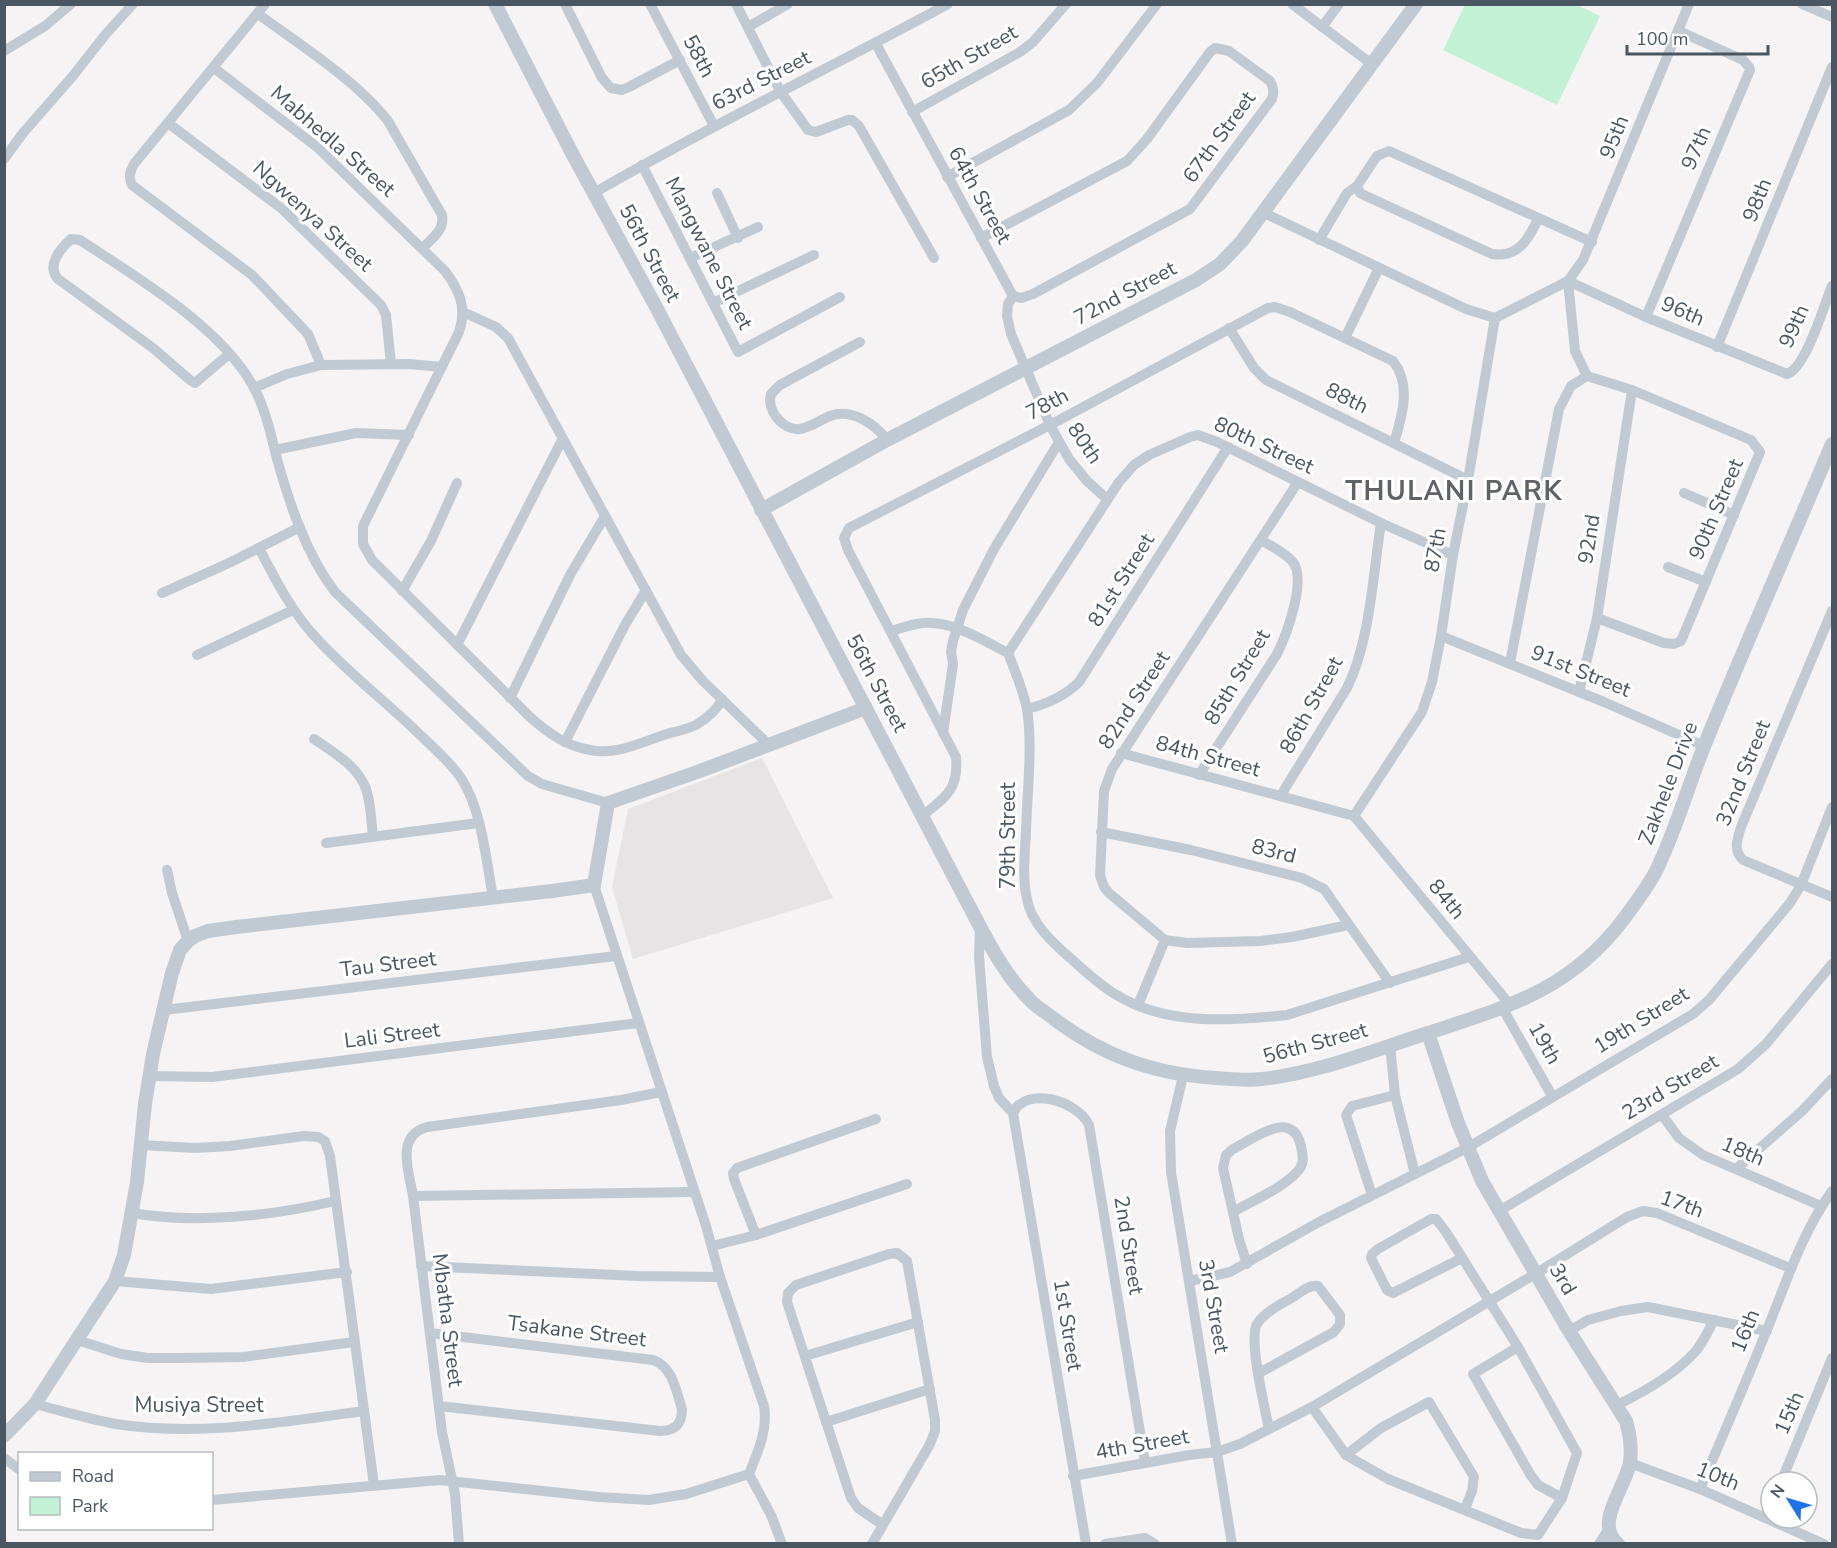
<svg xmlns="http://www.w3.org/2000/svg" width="1837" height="1548" font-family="'Nunito Sans',sans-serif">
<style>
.education{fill:#e6e4e5}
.green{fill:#c3f1d5}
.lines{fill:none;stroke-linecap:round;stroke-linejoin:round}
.minor{stroke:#c1cad2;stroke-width:10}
.tertiary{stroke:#c1cad2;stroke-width:14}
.labels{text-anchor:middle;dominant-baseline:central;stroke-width:6;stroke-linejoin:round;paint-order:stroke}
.street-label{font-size:21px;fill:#4a5661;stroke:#fff}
.district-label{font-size:27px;font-weight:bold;letter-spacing:1.5px;fill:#5f6368;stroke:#fff}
</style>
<rect width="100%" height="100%" fill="#f5f3f3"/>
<!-- education -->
<polygon class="education" points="762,758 833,898 633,959 612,887 628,809"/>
<!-- green -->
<polygon class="green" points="1465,5 1577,5 1600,16 1557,105 1443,50"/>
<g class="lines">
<!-- minor -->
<g class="minor">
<path d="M265,4L134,164C130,172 128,177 132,185L252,275L308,334L321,365"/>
<polyline points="565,4 602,78 611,88 622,90 629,87 680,60"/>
<polyline points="650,4 714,126"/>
<polyline points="736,4 780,91 808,130 816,132 848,120 852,120 859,126 934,258"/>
<polyline points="1292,4 1373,65"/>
<polyline points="1802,4 1832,17"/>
<path d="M258,14C299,44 357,81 388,121L442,215C445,230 432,238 423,248"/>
<polyline points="748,27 788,4"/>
<polyline points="1322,27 1339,4"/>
<polyline points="876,44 1013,296"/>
<polyline points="4,51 45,26 71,4"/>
<path d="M214,68L317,147L445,271C460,291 467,308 459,332L363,526V544L372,560L530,717C548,733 566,746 590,750C618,756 643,741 670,733C679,731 687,729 696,725C706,719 717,710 722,699"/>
<polyline points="912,112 1020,52 1033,42 1066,4"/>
<polyline points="168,123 281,208 381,305 386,315 391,364"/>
<polyline points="4,159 23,133 72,77 105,35 133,4"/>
<polyline points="642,165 738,352 840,297"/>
<polyline points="947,177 1069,110 1097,83 1157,4"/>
<path d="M594,193C709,126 830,68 948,4"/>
<polyline points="717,193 738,238"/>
<polyline points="1262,212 1466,309 1495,318"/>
<path d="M1538,219C1528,240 1518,258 1492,254L1366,196L1360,193L1357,186L1377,156L1389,151L1592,242"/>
<path d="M981,238L1127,161L1147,139L1210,52L1215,48L1229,51L1270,81C1274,88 1274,92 1272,99L1190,209L1033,294L1021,298L1013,296"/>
<polyline points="1319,240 1347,193 1357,186"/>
<polyline points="690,258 758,227"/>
<path d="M1568,281L1646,317L1787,374C1806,368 1824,305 1832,286"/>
<polyline points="1568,281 1575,351 1587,376"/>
<polyline points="1013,296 1008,304 1007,316 1011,334 1050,425 1069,459 1087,481 1107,499"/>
<polyline points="713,303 814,255"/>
<polyline points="463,312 496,327 508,338 681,655 703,681 769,745"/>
<polyline points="1646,317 1750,70 1749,67 1743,60 1679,31"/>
<polyline points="1495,318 1568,281 1583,260 1689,4"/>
<polyline points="1229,328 1254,368 1266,380 1468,480"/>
<polyline points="1345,338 1379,268"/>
<path d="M860,342L780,385L771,394C766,410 783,431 800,429C811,427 820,420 830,416C852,408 875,424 887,440"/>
<polyline points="1717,347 1832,67"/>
<path d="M229,354L195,383L190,380L153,348L58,279C46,266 60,249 71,239L80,240C136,277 220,326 253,386C265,407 271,435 277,459C290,505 306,554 335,592L528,776L542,784L608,803"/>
<polyline points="254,388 287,374 321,365 409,364 442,367"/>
<polyline points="275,450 356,433 409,435"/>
<polyline points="1298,482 1112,769 1104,791 1100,875 1104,887 1109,893 1165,940 1187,943 1260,941 1292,937 1348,925"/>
<polyline points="1684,493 1734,515"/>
<path d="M259,548C276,581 293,614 319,641C348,672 382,699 413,728C429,744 448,759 461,778C482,810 486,860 493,897"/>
<polyline points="1668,567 1706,582"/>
<polyline points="402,591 431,541 457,483"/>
<polyline points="162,593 229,563 300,527"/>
<path d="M1832,611L1741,827C1737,840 1733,850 1743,860L1832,897"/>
<path d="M891,631C901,628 912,624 923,623C954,621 982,640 1008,653C1015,671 1023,690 1027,709C1033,747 1027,793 1026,832C1025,854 1022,877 1027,899C1031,923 1052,942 1069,957C1084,970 1098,984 1115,994C1165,1026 1231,1021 1287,1015L1469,957"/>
<polyline points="1441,636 1604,702 1704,746"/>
<polyline points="457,645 562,440"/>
<polyline points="1008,653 1119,482 1134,465 1149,455 1190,437 1198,435 1217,442 1381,523 1453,555"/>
<polyline points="197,655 293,610"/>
<polyline points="1510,663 1559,409 1571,386 1587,376 1632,390 1751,440 1760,452 1681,641 1674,644 1664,643 1597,618"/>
<polyline points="1579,692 1597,618 1632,390"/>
<polyline points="510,698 570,575 605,516"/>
<path d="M1027,709C1047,704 1064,697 1079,682L1228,447"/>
<polyline points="943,733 953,664 951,652 953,641 963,610 994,549 1059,442"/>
<path d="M314,739C333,752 358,766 366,789C371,803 371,821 373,836"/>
<polyline points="565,742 625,625 646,590"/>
<polyline points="1121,753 1354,816"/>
<path d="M1199,775L1277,654C1286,636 1308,578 1292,561C1284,552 1271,546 1261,540"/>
<path d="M1281,795L1347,688C1370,642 1373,574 1381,523"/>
<path d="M922,816C946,797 959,789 956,757L848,550L844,538L849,528L1050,425L1268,308L1275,307L1290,312L1393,361C1412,385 1402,416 1394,443"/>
<polyline points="1354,816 1422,712 1432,682 1441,636 1453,555 1468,480 1495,318"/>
<polyline points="1354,816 1511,1006"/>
<polyline points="1101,832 1191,850 1302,878 1324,889 1390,983"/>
<polyline points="326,843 478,823"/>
<polyline points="167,870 172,893 188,941"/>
<path d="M594,885L706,1226L720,1277L764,1406C768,1430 758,1451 749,1474L771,1515L782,1544"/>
<polyline points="980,927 979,957 987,1057 994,1086 999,1098 1013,1113"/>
<polyline points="1138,1005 1165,940"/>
<polyline points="1503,1009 1552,1096"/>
<polyline points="164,1010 616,956"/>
<polyline points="1390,1045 1395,1095 1415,1174"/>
<polyline points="149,1076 212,1077 638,1023"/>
<polyline points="1183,1076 1170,1131 1171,1172 1232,1544"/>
<polyline points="1013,1113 1086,1544"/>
<path d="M1013,1113C1026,1085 1078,1101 1089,1125L1145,1462"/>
<polyline points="1662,1115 1679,1138 1703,1155 1821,1206"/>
<polyline points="141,1145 195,1148 230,1146 304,1136 318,1137 325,1141 330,1156 374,1485"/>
<polyline points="1736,1169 1802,1111 1832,1079"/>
<polyline points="1372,1195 1346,1115 1352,1106 1395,1095"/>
<polyline points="413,1196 693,1192"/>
<polyline points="1499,1211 1738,1069 1766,1044 1832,964"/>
<path d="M1233,1212C1253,1200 1280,1190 1297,1172C1305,1164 1303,1156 1301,1146C1292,1108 1255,1138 1233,1149L1226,1155L1223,1168L1239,1239L1247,1264"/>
<path d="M132,1213C195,1224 273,1216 335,1201"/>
<polyline points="756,1235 734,1179 733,1173 737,1168 876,1119"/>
<polyline points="712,1246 756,1235 907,1184"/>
<polyline points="421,1266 638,1276 720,1277"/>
<polyline points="115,1281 211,1289 347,1272"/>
<polyline points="1190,1281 1230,1272 1319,1222 1467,1148 1693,1014 1709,1000 1719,988 1790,903 1801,885 1832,807"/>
<polyline points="1569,1331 1588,1320 1621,1311 1648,1307 1767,1331"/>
<path d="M430,1333L653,1360C673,1367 676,1391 682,1409C682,1424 675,1431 660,1431L439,1406"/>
<polyline points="77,1340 121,1354 148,1358 182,1358 243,1357 354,1342"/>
<polyline points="1518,1347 1473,1374 1530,1474 1538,1485 1562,1498"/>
<polyline points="805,1356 918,1322"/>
<path d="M1259,1373L1334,1332L1340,1324V1315L1318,1286C1308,1284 1299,1294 1290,1299C1279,1305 1264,1313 1257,1324C1248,1340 1265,1408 1269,1429"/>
<path d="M35,1404C62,1411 88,1419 116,1424C199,1437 282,1422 364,1411"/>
<path d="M1617,1405C1644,1392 1674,1375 1695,1352C1703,1343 1708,1331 1714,1320"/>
<polyline points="1312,1407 1346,1455 1358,1462 1388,1479 1521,1533 1538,1535 1562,1498 1577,1453 1518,1347 1446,1232 1436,1219 1431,1219 1378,1249 1372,1254 1371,1258 1387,1290 1393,1293 1462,1258"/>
<polyline points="826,1422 930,1389"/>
<polyline points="1346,1455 1381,1428 1429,1402 1474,1477 1472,1491 1465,1509"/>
<polyline points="4,1458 20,1470"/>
<polyline points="1630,1463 1700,1489 1824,1544"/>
<polyline points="1073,1476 1189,1455 1217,1452 1240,1444 1312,1407 1535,1274 1627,1217 1643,1211 1657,1213 1790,1268"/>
<polyline points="1781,1482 1832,1358"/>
<path d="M1700,1489C1722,1437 1745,1385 1766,1332C1786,1284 1801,1234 1832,1191"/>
<polyline points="212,1500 440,1480 599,1497 649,1500 686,1494 749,1474"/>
<path d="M459,1544L455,1494L442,1432L413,1196C409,1172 395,1136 427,1127L621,1100L661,1092"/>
<polyline points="872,1544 930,1444 935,1431 935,1420 907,1261 897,1253 889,1254 796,1285 788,1293 787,1302 851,1498 858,1508 883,1525"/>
<polyline points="1105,1544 1145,1538 1155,1544"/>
<polyline points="1599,1544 1608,1530"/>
</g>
<!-- tertiary -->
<g class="tertiary">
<path d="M495,4L574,157L655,305L966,900C984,934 1002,972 1029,999C1034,1005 1042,1010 1049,1015C1100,1055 1152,1074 1216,1078C1231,1079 1247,1081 1262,1079C1317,1073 1372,1051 1425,1034C1506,1007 1568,992 1623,920C1635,904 1647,888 1656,871C1676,830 1688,786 1705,744C1746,643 1790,544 1832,444"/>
<polyline points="761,510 887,440 1196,280 1220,264 1242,241 1416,4"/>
<path d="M1428,1033L1458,1123L1482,1181L1569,1331L1626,1421C1630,1435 1632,1448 1630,1462C1626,1487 1593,1524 1618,1544"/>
<polyline points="4,1436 35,1404 115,1281 124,1255 137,1182 145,1104 153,1054 172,973 180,950 188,941 195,936 208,931 236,927 552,891 594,885 608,803 700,771 866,708"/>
</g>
</g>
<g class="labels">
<!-- street labels -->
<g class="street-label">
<text transform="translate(699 56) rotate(62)">58th</text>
<text transform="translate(969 57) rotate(-30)">65th Street</text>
<text transform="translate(761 80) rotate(-27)">63rd Street</text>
<text transform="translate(1219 137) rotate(-54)">67th Street</text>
<text transform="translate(1614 137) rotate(-68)">95th</text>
<text transform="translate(333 141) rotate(41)">Mabhedla Street</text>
<text transform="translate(1696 148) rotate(-67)">97th</text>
<text transform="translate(980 195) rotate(61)">64th Street</text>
<text transform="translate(1757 200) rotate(-68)">98th</text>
<text transform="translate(313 216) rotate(42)">Ngwenya Street</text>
<text transform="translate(650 253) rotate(62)">56th Street</text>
<text transform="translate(709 253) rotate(63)">Mangwane Street</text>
<text transform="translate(1125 293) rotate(-28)">72nd Street</text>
<text transform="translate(1683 311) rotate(23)">96th</text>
<text transform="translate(1794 326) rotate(-66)">99th</text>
<text transform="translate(1347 398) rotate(26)">88th</text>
<text transform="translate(1047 404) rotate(-28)">78th</text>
<text transform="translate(1085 443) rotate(56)">80th</text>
<text transform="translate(1264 445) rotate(25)">80th Street</text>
<text transform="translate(1716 509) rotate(-67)">90th Street</text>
<text transform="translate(1589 539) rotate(-81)">92nd</text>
<text transform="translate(1435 550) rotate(-80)">87th</text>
<text transform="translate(1121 580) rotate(-58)">81st Street</text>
<text transform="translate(1581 671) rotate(22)">91st Street</text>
<text transform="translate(1237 677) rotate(-59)">85th Street</text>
<text transform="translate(877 683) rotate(62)">56th Street</text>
<text transform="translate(1134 700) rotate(-57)">82nd Street</text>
<text transform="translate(1311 705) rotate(-61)">86th Street</text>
<text transform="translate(1208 756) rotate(15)">84th Street</text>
<text transform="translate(1743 773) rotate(-68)">32nd Street</text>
<text transform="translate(1668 783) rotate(-69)">Zakhele Drive</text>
<text transform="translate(1008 836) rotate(-90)">79th Street</text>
<text transform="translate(1274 851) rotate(14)">83rd</text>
<text transform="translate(1447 899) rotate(51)">84th</text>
<text transform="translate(388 964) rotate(-7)">Tau Street</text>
<text transform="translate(1641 1020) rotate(-32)">19th Street</text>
<text transform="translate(392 1035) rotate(-7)">Lali Street</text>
<text transform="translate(1315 1043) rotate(-15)">56th Street</text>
<text transform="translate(1545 1043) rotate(61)">19th</text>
<text transform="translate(1670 1087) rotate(-31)">23rd Street</text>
<text transform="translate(1743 1151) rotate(23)">18th</text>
<text transform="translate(1682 1204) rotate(20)">17th</text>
<text transform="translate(1129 1245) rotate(81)">2nd Street</text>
<text transform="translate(1563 1279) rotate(59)">3rd</text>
<text transform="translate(1214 1306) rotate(80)">3rd Street</text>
<text transform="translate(448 1320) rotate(83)">Mbatha Street</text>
<text transform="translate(1068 1325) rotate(81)">1st Street</text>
<text transform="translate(577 1331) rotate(7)">Tsakane Street</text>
<text transform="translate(1745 1331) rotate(-68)">16th</text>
<text x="199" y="1405">Musiya Street</text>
<text transform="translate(1789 1413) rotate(-67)">15th</text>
<text transform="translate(1142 1444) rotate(-10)">4th Street</text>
<text transform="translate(1718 1476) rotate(22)">10th</text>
</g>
<!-- district labels -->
<g class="district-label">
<text x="1454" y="491">THULANI PARK</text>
</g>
</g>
<!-- border -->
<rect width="1837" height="1548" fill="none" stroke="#4a5661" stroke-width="12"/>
<!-- legend -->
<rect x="18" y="1452" width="195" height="78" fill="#ffffff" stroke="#b7bbc0" stroke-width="1.5"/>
<rect x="30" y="1472" width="30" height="9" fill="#c1cad2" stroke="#b7bbc0" stroke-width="1.5"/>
<text x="72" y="1482" font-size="18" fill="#4a5661">Road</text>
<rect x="30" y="1497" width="30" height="18" fill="#c3f1d5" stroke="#b7bbc0" stroke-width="1.5"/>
<text x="72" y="1512" font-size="18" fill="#4a5661">Park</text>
<!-- north arrow -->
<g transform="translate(1789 1500) rotate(307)"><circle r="28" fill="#ffffff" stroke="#b7bbc0" stroke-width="1.5"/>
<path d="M0-4.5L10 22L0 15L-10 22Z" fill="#1a73e8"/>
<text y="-9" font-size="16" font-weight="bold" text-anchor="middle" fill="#4a5661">N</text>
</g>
<!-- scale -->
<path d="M1627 45v9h141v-9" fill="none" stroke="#4a5661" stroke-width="3"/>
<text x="1636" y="45" font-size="18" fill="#4a5661" stroke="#ffffff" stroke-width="4.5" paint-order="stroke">100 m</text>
</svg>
